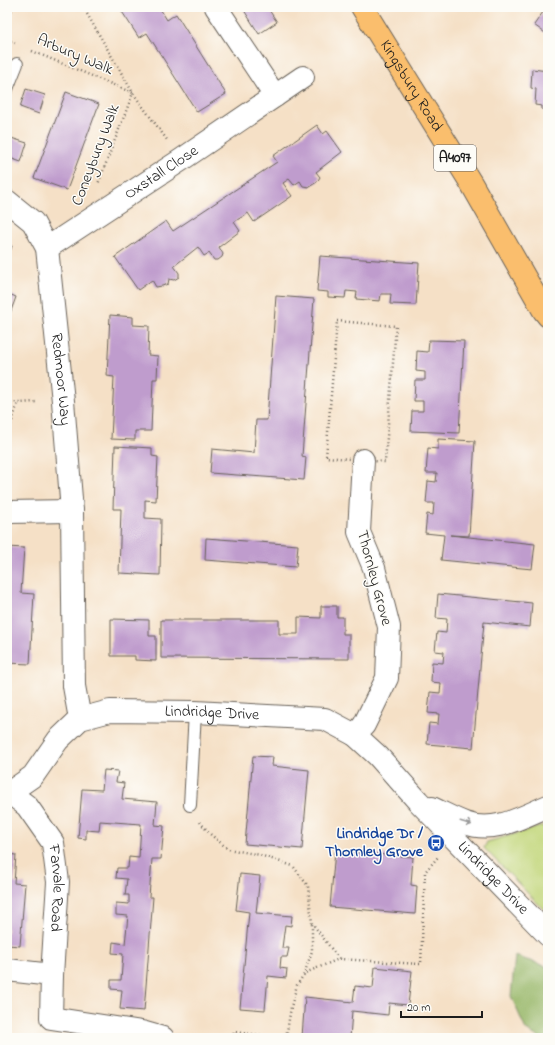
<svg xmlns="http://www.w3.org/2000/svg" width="555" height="1045" font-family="'Indie Flower',sans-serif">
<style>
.green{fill:#c1d679;stroke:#6e794a}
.forest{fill:#98b769;stroke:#5a6a42}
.building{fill:#bf9ccd}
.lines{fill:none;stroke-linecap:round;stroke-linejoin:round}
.lane-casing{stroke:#686158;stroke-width:14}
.street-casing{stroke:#686158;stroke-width:24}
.primary-casing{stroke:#686158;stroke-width:24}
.path{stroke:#686158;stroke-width:2.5;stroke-dasharray:1 3;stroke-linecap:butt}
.lane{stroke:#fff;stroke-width:12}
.street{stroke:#fff;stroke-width:22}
.primary{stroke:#fabe6d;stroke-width:22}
.oneway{stroke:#999}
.labels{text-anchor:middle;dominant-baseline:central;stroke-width:3;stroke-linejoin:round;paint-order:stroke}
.shield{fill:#fdfcf7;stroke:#605f5e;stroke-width:1}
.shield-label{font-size:15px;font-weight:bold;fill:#1c1c1c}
.street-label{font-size:16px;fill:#1c1c1c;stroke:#fdfcf7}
.transit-label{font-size:16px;font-weight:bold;fill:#164399;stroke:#fdfcf7;text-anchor:end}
</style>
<rect width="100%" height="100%" fill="#fdfcf7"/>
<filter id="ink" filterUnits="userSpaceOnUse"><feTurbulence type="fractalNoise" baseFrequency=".025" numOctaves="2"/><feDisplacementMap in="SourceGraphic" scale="8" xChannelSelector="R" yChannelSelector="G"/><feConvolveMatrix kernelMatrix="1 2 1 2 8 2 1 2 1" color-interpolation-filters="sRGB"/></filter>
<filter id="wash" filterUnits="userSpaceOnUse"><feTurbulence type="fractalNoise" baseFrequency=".012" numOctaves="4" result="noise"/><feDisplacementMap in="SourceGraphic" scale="16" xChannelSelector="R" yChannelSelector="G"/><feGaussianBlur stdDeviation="0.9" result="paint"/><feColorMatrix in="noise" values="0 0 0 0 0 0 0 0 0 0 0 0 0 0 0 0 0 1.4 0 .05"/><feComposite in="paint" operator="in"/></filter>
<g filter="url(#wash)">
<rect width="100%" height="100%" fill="#f5e0c6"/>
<!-- green -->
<polygon class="green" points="546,825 545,851 548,866 548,914 484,848 487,842"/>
<!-- forest -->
<polygon class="forest" points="515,956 548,967 548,1038 540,1038 526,1030 511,996"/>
<g id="blocks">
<!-- building -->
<g class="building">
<polygon points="119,7 159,7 167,20 176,14 226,94 197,112 147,33 139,38"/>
<polygon points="242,7 267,7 277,22 259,34"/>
<polygon points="543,12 548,16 548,35 534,25"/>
<polygon points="532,69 548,71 548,110 542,109 542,106 535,105 536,89 531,88"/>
<polygon points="26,89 45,95 39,114 20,107"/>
<polygon points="66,92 99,104 67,190 34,178"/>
<polygon points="317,125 323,134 327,131 342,152 316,172 320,177 317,182 309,187 303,186 300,181 294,185 289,179 283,183 292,196 254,222 248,213 234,222 240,231 219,247 223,254 222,257 218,260 214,260 209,253 204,256 198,247 174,266 179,273 179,277 174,280 169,279 168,284 162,286 156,287 152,280 138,290 115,257 166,221 173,231 277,162 273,156"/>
<polygon points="8,137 27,143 21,162 7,157"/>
<polygon points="7,244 12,246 7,261"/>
<polygon points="320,256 419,263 416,305 390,304 391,294 381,294 380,301 356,299 357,292 346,291 345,298 328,297 328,292 317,291"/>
<polygon points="7,293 16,297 7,322"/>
<polygon points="276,296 314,299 302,456 306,457 304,480 210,473 212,449 254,453 256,420 267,420"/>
<polygon points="110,315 133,317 133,325 149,326 148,355 158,356 157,379 153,379 151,431 135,431 135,440 111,439 114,377 107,376"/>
<polygon points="429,340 464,341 459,433 411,431 412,411 423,411 423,401 414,401 415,380 425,380 425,372 416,371 417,351 428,352"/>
<polygon points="438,439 475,441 469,536 450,535 535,544 532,569 441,560 444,535 425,533 427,514 433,515 434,503 426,503 428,481 436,482 437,473 426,473 428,448 438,449"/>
<polygon points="115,446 152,448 152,456 158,457 156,501 145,500 145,518 161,519 160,575 119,573 121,509 113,509"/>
<polygon points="206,538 298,545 296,567 205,560"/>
<polygon points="7,547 24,548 21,593 34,594 30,664 7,663"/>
<polygon points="438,594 532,603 530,627 484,622 473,748 427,744 429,723 438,724 439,714 428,713 430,692 440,693 441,683 431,682 432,662 443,663 444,652 435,651 437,632 446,633 447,619 436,618"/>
<polygon points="321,606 337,606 337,617 343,617 343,634 349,634 349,659 161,658 161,620 279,620 279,634 298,634 298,617 321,618"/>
<polygon points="111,619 149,620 149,636 156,636 156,661 135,660 135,656 111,656"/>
<polygon points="253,756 273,757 272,766 309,770 302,849 245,844"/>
<polygon points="104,770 118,771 116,782 124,783 122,799 157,802 155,825 164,826 161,859 152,859 149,897 153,897 144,1011 120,1009 122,990 111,989 111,980 121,980 123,954 112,953 113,942 125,944 128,916 116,915 116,903 129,904 129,895 125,895 127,879 116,878 117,868 128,868 129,857 139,858 141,824 100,821 99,831 86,830 86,839 78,838 82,789 102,790"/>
<polygon points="335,851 413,857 411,885 417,886 415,914 330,907"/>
<polygon points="7,854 16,855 14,883 25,884 20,946 7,945"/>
<polygon points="240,874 260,876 256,913 292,916 291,926 285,925 282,948 289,948 287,957 281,957 280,968 287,969 286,978 268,976 265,1010 240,1008 249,912 236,910"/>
<polygon points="375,967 412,971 408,1005 389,1003 388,1015 352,1011 350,1038 302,1037 305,997 353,1002 355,986 373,988"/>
</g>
</g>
</g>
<g filter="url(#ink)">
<use href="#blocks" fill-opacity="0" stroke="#686158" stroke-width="1"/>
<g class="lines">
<!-- lane casing -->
<g class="lane-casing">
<g id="lane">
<polyline points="7,89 17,64"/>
<polyline points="190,805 195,712"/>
</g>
</g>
<!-- street casing -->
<g class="street-casing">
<g id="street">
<polyline points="216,7 275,96"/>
<path id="s1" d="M7,201L33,222L47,248L63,401L72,511L74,686L80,719"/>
<path id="s2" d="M47,248L181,160L303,77"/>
<polyline points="7,512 72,511"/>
<polyline points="355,735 364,725 387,678 389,627 374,568 359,532 363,460"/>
<path id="s3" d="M10,793L27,806L53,843L58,882L52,975L51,1018L142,1032L163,1038"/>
<path id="s4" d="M7,794L33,776L58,740L80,719L110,711L195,712L325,719L355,735L378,756L418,801L548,935"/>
<path d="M432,808C443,813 454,819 465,823C494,834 522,817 548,806"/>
<polyline points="7,970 52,975"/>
</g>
</g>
<!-- primary casing -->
<g class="primary-casing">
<g id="primary">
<path id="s5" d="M362,7L471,183L544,311L548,316"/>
</g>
</g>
<!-- path -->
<g class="path">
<polyline points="83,7 133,93 167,140"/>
<polyline points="7,18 11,12 12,7"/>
<polyline points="7,40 15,43"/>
<polyline points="32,51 133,93 98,184"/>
<polygon points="337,321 396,326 385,462 326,457"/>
<polyline points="7,400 18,403 38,402"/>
<polyline points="7,436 18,403"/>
<polyline points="200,822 210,834 228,849 260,855 293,866 308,886 312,923 339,959"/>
<polyline points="305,972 312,951 312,924"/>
<polyline points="233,1038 234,1032 286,1038 291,1007 297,985 305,973 339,959 421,964 425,872 438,857"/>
</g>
<!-- lane -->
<use href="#lane" class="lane"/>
<!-- street -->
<use href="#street" class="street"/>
<!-- primary -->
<use href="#primary" class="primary"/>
</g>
<!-- one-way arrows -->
<defs><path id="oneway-shaft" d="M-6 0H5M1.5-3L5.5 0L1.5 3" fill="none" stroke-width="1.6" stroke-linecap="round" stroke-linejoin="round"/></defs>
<use class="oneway" href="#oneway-shaft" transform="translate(466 823) rotate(17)"/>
</g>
<!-- icons -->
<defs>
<g id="bus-disc" transform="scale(0.9)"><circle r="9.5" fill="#1a4fb4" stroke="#fdfcf7"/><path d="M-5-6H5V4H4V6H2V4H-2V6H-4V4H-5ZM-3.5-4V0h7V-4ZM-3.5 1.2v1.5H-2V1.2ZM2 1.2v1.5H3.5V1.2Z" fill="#fff"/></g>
</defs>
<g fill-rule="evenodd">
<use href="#bus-disc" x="436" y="843"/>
</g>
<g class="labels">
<!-- shield labels -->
<rect class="shield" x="434" y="145" width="42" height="26" rx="3"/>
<g class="shield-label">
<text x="455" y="158">A4097</text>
</g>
<!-- street labels -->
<g class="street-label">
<text transform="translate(75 55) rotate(23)">Arbury Walk</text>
<text stroke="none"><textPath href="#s5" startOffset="93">Kingsbury Road</textPath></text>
<text transform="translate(96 155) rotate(-69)">Coneybury Walk</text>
<text stroke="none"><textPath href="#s2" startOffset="137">Oxstall Close</textPath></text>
<text stroke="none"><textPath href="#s1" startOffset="195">Redmoor Way</textPath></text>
<text transform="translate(374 578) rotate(75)">Thornley Grove</text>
<text stroke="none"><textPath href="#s4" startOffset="239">Lindridge Drive</textPath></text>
<text stroke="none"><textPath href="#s4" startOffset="585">Lindridge Drive</textPath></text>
<text stroke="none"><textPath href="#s3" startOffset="112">Farvale Road</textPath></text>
</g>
<!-- transit labels -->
<g class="transit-label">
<text x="423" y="834">Lindridge Dr /<tspan x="423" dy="18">Thornley Grove</tspan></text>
</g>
</g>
<!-- margin -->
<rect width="555" height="1045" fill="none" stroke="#fdfcf7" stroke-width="24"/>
<!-- scale -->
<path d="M401 1011v6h81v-6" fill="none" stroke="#1c1c1c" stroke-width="2"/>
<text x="407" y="1011" font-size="12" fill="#1c1c1c" stroke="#fdfcf7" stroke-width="3" paint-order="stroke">20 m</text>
</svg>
